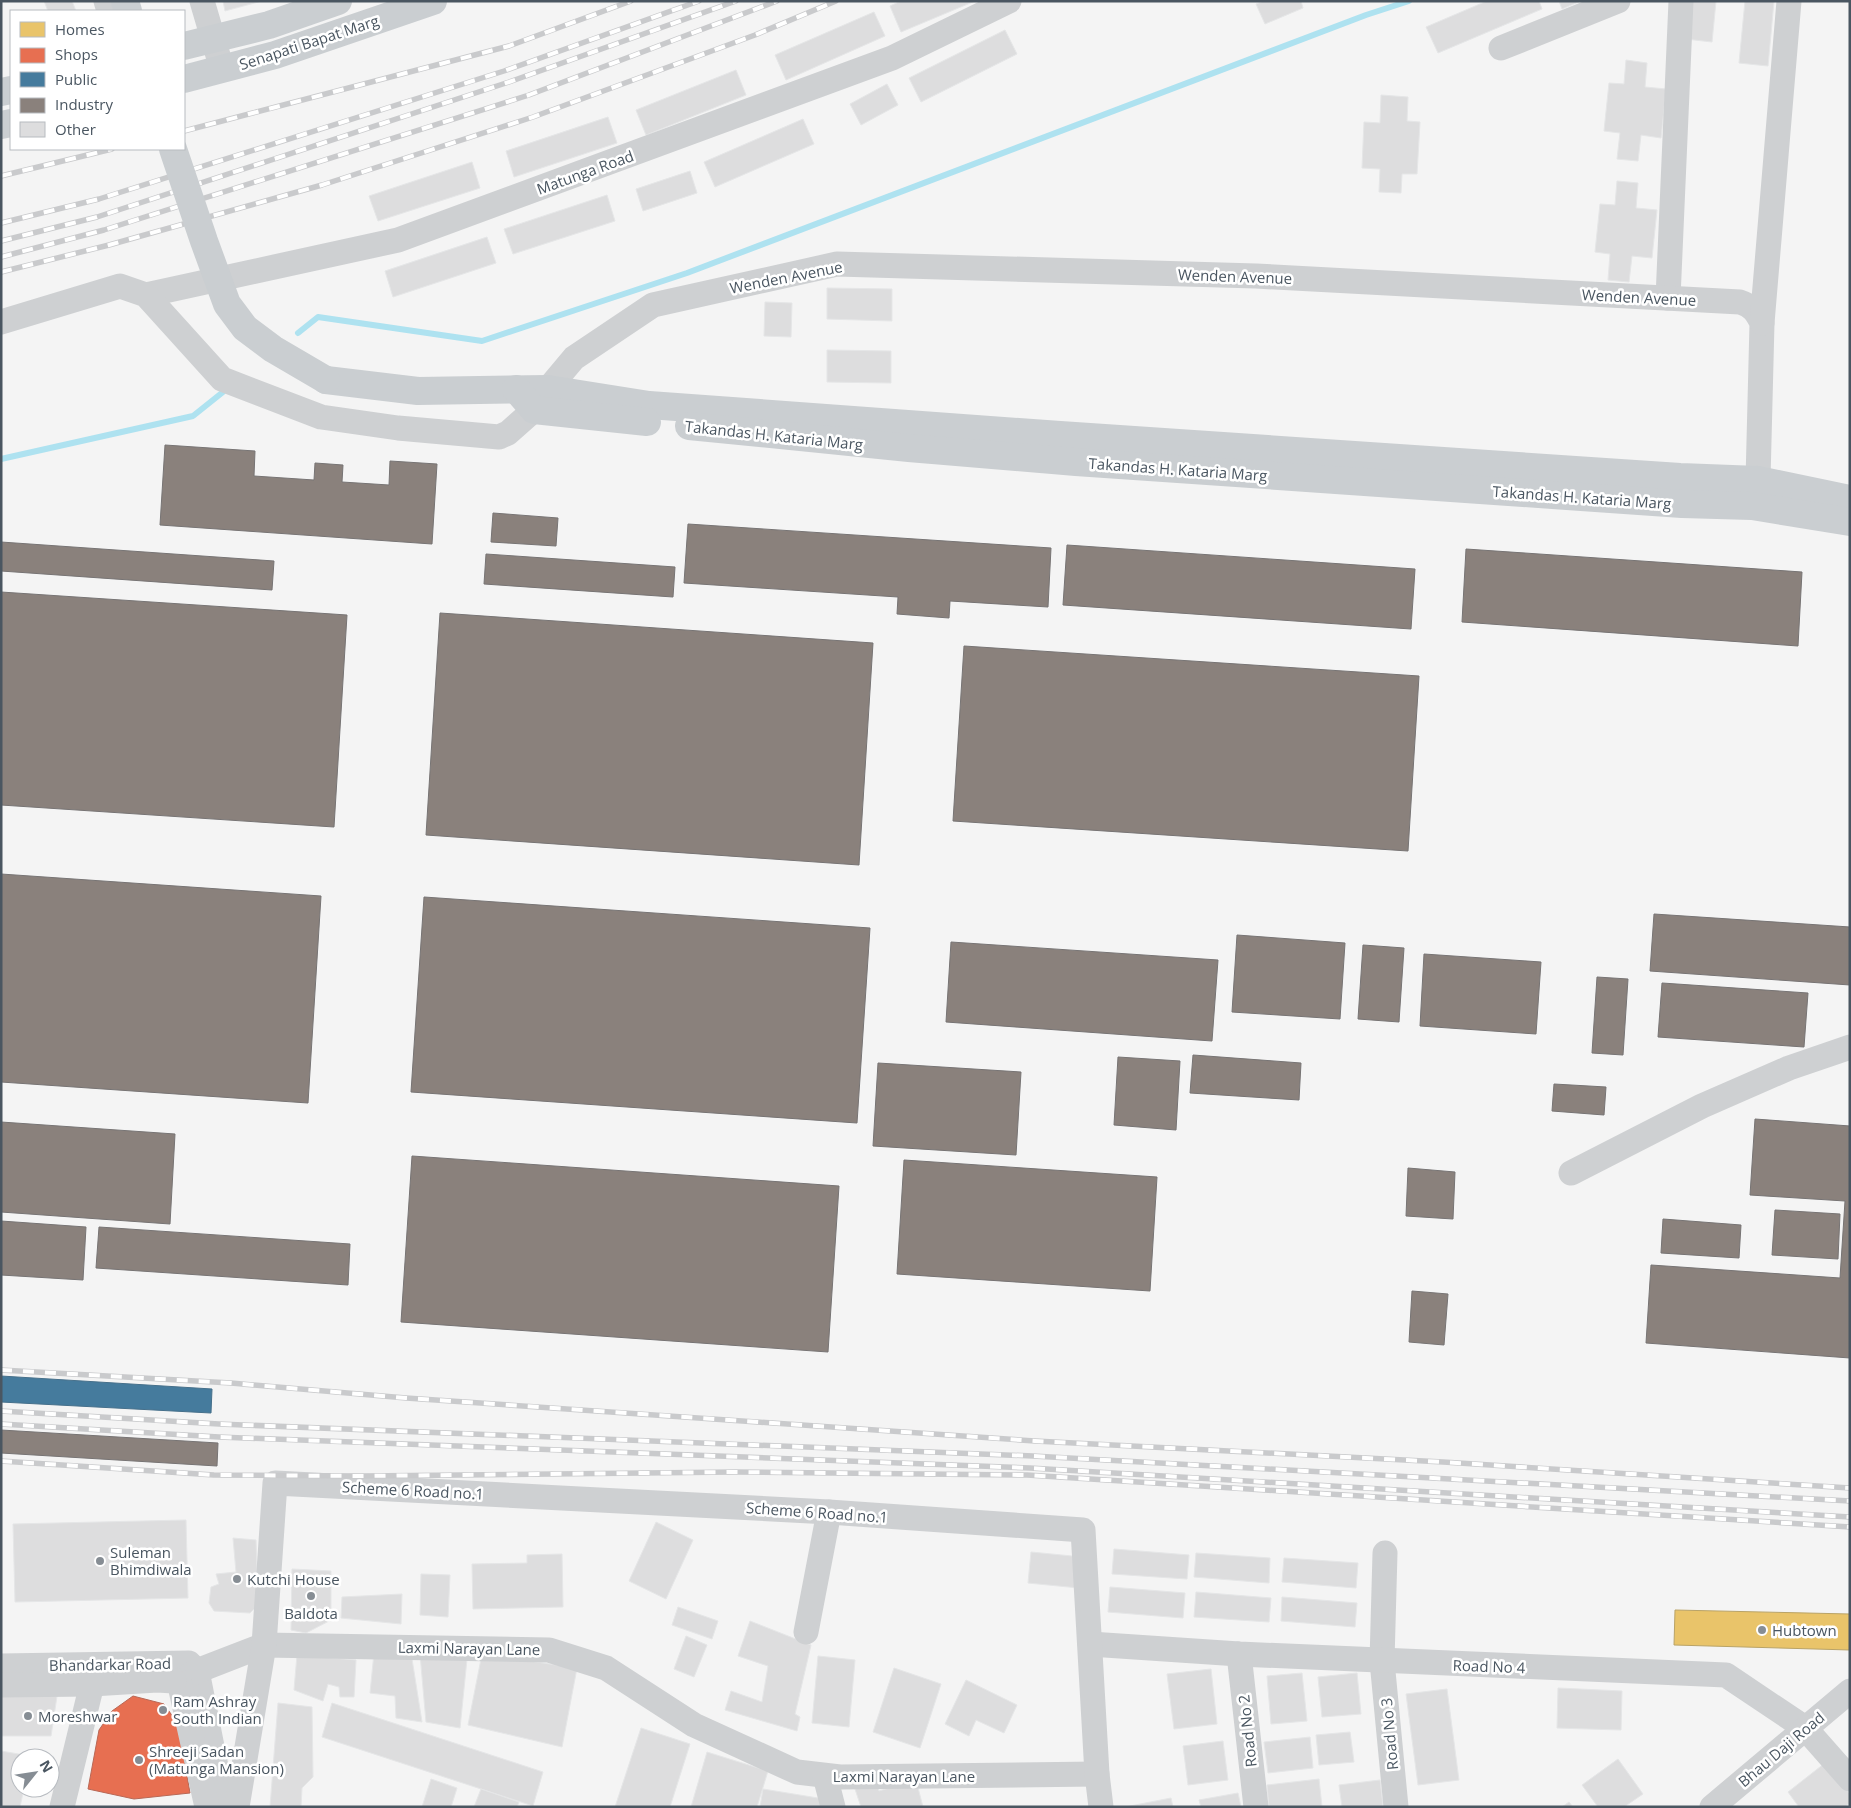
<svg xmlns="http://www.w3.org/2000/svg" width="1851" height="1808" font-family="'Open Sans',sans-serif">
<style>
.homes{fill:#e9c46a;stroke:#b9a367}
.shops{fill:#e76f51;stroke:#b86856}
.public{fill:#457b9d;stroke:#46708b}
.industry{fill:#8a817c;stroke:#777474}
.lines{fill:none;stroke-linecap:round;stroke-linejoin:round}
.stream{stroke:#aee2f0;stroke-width:6}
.building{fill:#ddddde;stroke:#e5e6e7}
.minor{stroke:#ced0d2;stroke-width:25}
.major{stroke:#caced1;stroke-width:28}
.rail-casing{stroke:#c9cacc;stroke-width:5.5}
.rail{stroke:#fff;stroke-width:4;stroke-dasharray:11;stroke-linecap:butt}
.major-bridge{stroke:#caced1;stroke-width:28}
.poi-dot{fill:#868d94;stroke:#fff;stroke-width:2}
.labels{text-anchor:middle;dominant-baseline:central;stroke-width:5;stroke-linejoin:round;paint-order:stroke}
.street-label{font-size:15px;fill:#4a5661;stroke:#fff}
.poi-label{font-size:15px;fill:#4a5661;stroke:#fff;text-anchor:start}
</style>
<rect width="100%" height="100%" fill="#f4f4f4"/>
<!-- homes -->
<polygon class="homes" points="1675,1610 1850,1614 1850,1650 1674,1645"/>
<!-- shops -->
<polygon class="shops" points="133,1696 164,1704 178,1724 190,1793 134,1799 88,1789 99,1730 112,1711"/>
<!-- public -->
<polygon class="public" points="1,1376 212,1389 211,1413 1,1402"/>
<!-- industry -->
<g class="industry">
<polygon points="165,445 255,451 254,476 314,480 315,463 343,465 342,482 389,485 390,461 437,464 432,544 160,525"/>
<polygon points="493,513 558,518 556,546 491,542"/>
<polygon points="688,524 1051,548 1048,607 950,601 949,618 897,614 898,597 684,583"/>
<polygon points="1,542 274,561 272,590 1,571"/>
<polygon points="1067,545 1415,569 1411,629 1063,605"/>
<polygon points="1466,549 1802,572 1798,646 1462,622"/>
<polygon points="486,554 675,567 673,597 484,584"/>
<polygon points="1,592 347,615 334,827 1,805"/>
<polygon points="440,613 873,643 859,865 426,835"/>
<polygon points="964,646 1419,676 1408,851 953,821"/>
<polygon points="1,874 321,896 308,1103 1,1082"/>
<polygon points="424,897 870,928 857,1123 411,1092"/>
<polygon points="1654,914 1850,927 1850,985 1650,971"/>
<polygon points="1237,935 1345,943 1340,1019 1232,1012"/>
<polygon points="951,942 1218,960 1212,1041 946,1022"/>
<polygon points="1363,945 1404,948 1399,1022 1358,1019"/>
<polygon points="1424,954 1541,962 1536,1034 1420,1026"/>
<polygon points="1597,977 1628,979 1623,1055 1592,1053"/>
<polygon points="1662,983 1808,993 1804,1047 1658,1037"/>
<polygon points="1193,1055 1301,1063 1299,1100 1190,1093"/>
<polygon points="1118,1057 1180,1061 1176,1130 1114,1125"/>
<polygon points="878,1063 1021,1072 1016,1155 873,1146"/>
<polygon points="1554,1084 1606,1087 1604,1115 1552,1111"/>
<polygon points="1755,1119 1850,1126 1850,1358 1646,1343 1651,1265 1840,1278 1845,1201 1750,1195"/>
<polygon points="1,1122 175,1134 170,1224 1,1212"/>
<polygon points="412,1156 839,1186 828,1352 401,1322"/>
<polygon points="904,1160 1157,1177 1150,1291 897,1274"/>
<polygon points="1408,1168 1455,1172 1453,1219 1406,1216"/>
<polygon points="1775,1210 1840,1214 1838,1259 1772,1255"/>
<polygon points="1663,1219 1741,1225 1739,1258 1661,1253"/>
<polygon points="1,1221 86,1227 83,1280 1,1275"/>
<polygon points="99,1227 350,1244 348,1285 96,1268"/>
<polygon points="1412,1291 1448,1294 1444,1345 1409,1342"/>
<polygon points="1,1430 218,1443 217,1466 1,1453"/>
</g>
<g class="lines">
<!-- stream -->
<g class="stream">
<polyline points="298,333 318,317 482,341 687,273 1366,15 1409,1"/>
<polyline points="1,459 193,416 223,392"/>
</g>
</g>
<!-- building -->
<g class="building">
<polygon points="44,1 72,1 76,11 48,11"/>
<polygon points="223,1 262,1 225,11"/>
<polygon points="901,1 975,1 901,32 890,6"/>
<polygon points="1264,1 1301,1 1303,8 1265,24 1256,4"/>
<polygon points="1487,1 1539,1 1542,9 1438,53 1426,27"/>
<polygon points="1559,1 1581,1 1562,9"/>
<polygon points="1690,1 1716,1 1712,42 1686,39"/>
<polygon points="1745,1 1774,1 1768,66 1739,63"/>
<polygon points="874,12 885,36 786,80 775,55"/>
<polygon points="1005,30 1017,54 921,102 909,78"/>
<polygon points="1626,60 1647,63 1645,87 1666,89 1661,138 1641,135 1638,161 1617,159 1620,133 1604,131 1609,83 1624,84"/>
<polygon points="736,70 746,95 646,135 636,110"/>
<polygon points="887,84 898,105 861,125 850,104"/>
<polygon points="1381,95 1408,97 1407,121 1420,122 1417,174 1402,174 1401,193 1379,192 1380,169 1362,168 1364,122 1380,123"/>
<polygon points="608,117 617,143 514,177 506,151"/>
<polygon points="803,119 814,144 715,187 704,162"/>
<polygon points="472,162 480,188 378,221 369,196"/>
<polygon points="690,171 697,193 643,211 636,189"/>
<polygon points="1617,181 1638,183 1636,208 1657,210 1652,258 1632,256 1629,282 1608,280 1610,254 1595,252 1600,204 1615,205"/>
<polygon points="607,195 615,221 513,254 504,229"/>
<polygon points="487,237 496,263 393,297 385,271"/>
<polygon points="827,288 892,289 892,321 827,319"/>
<polygon points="765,302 792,303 791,337 764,336"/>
<polygon points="827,350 891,351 891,383 827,382"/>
<polygon points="186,1520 188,1598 15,1602 13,1524"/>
<polygon points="656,1522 693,1540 666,1599 629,1581"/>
<polygon points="233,1538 256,1540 258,1605 250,1613 214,1611 209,1603 211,1587 219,1584 216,1574 236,1572"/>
<polygon points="1114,1549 1189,1555 1187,1579 1112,1574"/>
<polygon points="1031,1552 1082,1557 1079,1588 1028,1583"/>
<polygon points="1196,1553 1270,1558 1269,1583 1194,1577"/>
<polygon points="562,1554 563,1607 473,1609 472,1564 527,1563 527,1555"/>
<polygon points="1284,1558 1358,1563 1356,1588 1282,1582"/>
<polygon points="292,1569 331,1571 331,1620 306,1633 291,1630"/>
<polygon points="421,1574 450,1575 448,1617 420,1615"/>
<polygon points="1110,1587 1185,1593 1183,1618 1108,1612"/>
<polygon points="1196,1592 1271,1598 1269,1622 1194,1617"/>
<polygon points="402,1594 401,1624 341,1618 342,1597"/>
<polygon points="1282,1597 1357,1603 1355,1627 1281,1621"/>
<polygon points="678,1607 718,1621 712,1639 672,1625"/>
<polygon points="750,1621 811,1645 795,1714 800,1717 797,1731 725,1710 731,1691 762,1702 768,1666 738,1656"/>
<polygon points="686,1636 707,1645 694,1677 674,1669"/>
<polygon points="374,1653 412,1659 422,1722 396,1718 395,1696 370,1693"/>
<polygon points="420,1654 467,1659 460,1728 426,1722"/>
<polygon points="482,1654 577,1668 562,1747 468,1725"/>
<polygon points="297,1655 356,1660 354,1697 340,1697 339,1687 328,1684 323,1701 294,1690"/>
<polygon points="818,1656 855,1660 849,1727 812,1723"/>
<polygon points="894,1668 941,1684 920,1748 873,1732"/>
<polygon points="1211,1669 1217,1724 1174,1729 1167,1674"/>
<polygon points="1302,1673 1307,1721 1271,1724 1267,1676"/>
<polygon points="1357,1673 1361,1714 1322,1717 1318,1677"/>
<polygon points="966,1680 1017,1705 1004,1733 976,1720 969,1736 945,1724"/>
<polygon points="1558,1688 1622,1691 1621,1730 1557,1728"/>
<polygon points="1447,1689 1459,1780 1418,1785 1406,1694"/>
<polygon points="1,1696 57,1696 51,1736 1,1736"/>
<polygon points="278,1703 312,1707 313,1777 302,1788 301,1807 270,1807"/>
<polygon points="332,1703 543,1772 533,1806 322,1737"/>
<polygon points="641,1728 690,1744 670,1807 615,1807"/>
<polygon points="1350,1732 1354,1762 1319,1765 1316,1735"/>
<polygon points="1310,1737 1313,1768 1268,1773 1264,1742"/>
<polygon points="1223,1741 1228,1780 1188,1785 1183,1746"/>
<polygon points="1,1751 30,1756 29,1758 20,1758 20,1788 24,1788 20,1807 1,1807"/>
<polygon points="707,1752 768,1771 757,1807 691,1807"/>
<polygon points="1618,1759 1643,1794 1624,1807 1598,1807 1582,1785"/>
<polygon points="1825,1763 1850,1794 1850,1803 1845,1807 1799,1807 1788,1792"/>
<polygon points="431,1779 457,1788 451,1807 422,1807"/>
<polygon points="1319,1779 1322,1807 1269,1807 1267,1785"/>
<polygon points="1380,1780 1383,1807 1342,1807 1339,1785"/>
<polygon points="876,1782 879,1791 899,1785 917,1784 923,1807 861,1807 855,1789"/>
<polygon points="481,1789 519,1802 517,1807 474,1807"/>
<polygon points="763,1789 830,1800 829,1807 760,1807"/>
<polygon points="1238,1793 1241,1807 1201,1807 1199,1800"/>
<polygon points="1171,1798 1173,1807 1125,1807"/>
<polygon points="1569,1802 1573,1807 1562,1807"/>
</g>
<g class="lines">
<!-- minor -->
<g class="minor">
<polyline points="106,1 109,11"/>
<polyline points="202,1 222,69"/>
<polyline points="1501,48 1618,1"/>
<polyline points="146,295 398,240 892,58 1009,1"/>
<polyline points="1668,298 1681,1"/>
<path d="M1,322L120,286L146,295L222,379L321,417L398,428L499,437L508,433L534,410L548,389L574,358L653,305L837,264L1256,276L1740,302C1752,306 1756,311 1762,323L1758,480L1754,499"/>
<polyline points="1762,323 1789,1"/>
<polyline points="1571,1173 1702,1106 1789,1068 1850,1047"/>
<polyline points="1385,1553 1382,1661 1396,1807"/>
<polyline points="806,1632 829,1512"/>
<polyline points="1090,1644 1239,1654 1726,1675 1805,1728 1850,1779"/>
<polyline points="1239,1654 1256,1807"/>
<polyline points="1,1666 189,1663 197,1671 224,1807"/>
<polyline points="179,1681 197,1671 264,1645 549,1650 606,1668 694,1725 797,1772 840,1777 1097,1774"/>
<polyline points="179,1681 207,1807"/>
<polyline points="1,1685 92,1684 157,1680 174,1681"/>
<polyline points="825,1776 833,1807"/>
<polyline points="62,1807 92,1684"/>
<polyline points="237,1807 264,1645 275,1483 829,1512 1083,1530 1097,1774 1101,1807"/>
<polyline points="1712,1807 1850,1691"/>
</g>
<!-- major -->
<g class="major">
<polyline points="125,1 128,11"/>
<polyline points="184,46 269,25 338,1"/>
<polyline points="184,79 275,55 433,1"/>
<polyline points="1,92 11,90"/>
<polyline points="1,125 11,123"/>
<polyline points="326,380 418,391 548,389 649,405 1060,435 1680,477 1758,480 1850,499"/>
<polyline points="516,389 534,410 647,422"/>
<polyline points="689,426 909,448 1076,462 1682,504 1752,506 1850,522"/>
</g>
<!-- rail casing -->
<g class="rail-casing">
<g id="rail">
<polyline points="184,131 509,46 631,1"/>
<polyline points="1,176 112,149"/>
<polyline points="1,223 99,199 504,71 699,1"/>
<polyline points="1,241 97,217 509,82 736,1"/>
<polyline points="1,257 104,230 529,95 777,1"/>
<polyline points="1,272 109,245 322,185 533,117 755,35 836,1"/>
<polyline points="1,1370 231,1383 406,1398 1035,1441 1443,1462 1850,1488"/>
<polyline points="1,1411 219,1424 1033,1456 1850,1501"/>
<polyline points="1,1424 219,1437 1030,1468 1850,1517"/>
<polyline points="1,1461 214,1475 361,1476 735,1472 1027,1475 1850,1527"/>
</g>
</g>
<!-- rail -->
<use href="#rail" class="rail"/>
<!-- major-bridge -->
<polyline class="major-bridge" points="173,149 204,241 227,304 245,328 273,349 326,380"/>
</g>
<!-- markers -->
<g class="poi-dot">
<circle cx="100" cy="1561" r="5"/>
<circle cx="237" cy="1579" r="5"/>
<circle cx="311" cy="1596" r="5"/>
<circle cx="1762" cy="1630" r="5"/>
<circle cx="163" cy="1710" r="5"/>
<circle cx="28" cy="1716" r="5"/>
<circle cx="139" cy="1760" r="5"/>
</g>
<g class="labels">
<!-- street labels -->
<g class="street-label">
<text transform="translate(309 42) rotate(-18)">Senapati Bapat Marg</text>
<text transform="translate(585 172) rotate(-20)">Matunga Road</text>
<text transform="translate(1235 276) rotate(2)">Wenden Avenue</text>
<text transform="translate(786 277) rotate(-11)">Wenden Avenue</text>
<text transform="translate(1639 297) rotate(3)">Wenden Avenue</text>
<text transform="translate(774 435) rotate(6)">Takandas H. Kataria Marg</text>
<text transform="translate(1178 469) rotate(4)">Takandas H. Kataria Marg</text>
<text transform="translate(1582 497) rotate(4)">Takandas H. Kataria Marg</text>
<text transform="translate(413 1490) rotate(3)">Scheme 6 Road no.1</text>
<text transform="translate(817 1512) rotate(4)">Scheme 6 Road no.1</text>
<text transform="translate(469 1648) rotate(1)">Laxmi Narayan Lane</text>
<text transform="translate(110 1664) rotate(-1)">Bhandarkar Road</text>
<text transform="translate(1489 1666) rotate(2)">Road No 4</text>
<text transform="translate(1247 1731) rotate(-96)">Road No 2</text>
<text transform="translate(1389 1734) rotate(-95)">Road No 3</text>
<text transform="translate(1781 1749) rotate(-40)">Bhau Daji Road</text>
<text x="904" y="1776">Laxmi Narayan Lane</text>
</g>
<!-- poi labels -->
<g class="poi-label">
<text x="110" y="1552">Suleman<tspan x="110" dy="17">Bhimdiwala</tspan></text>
<text x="247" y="1579">Kutchi House</text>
<text x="311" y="1613" text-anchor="middle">Baldota</text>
<text x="1772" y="1630">Hubtown</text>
<text x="173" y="1701">Ram Ashray<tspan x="173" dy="17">South Indian</tspan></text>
<text x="38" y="1716">Moreshwar</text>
<text x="149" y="1751">Shreeji Sadan<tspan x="149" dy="17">(Matunga Mansion)</tspan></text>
</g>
</g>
<!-- border -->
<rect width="1851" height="1808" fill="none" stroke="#4a5661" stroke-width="5"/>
<!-- legend -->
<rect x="10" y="10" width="175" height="140" fill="#ffffff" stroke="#b7bbc0"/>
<rect x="20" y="22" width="25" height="15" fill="#e9c46a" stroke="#b7bbc0"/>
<text x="55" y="35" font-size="15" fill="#4a5661">Homes</text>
<rect x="20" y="48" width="25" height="15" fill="#e76f51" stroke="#b7bbc0"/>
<text x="55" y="60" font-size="15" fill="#4a5661">Shops</text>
<rect x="20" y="72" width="25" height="15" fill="#457b9d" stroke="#b7bbc0"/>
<text x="55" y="85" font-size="15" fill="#4a5661">Public</text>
<rect x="20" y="98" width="25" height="15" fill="#8a817c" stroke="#b7bbc0"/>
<text x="55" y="110" font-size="15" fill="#4a5661">Industry</text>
<rect x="20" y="122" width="25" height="15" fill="#ddddde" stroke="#b7bbc0"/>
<text x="55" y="135" font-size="15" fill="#4a5661">Other</text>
<!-- north arrow -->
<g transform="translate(35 1773) rotate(60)"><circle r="24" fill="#ffffff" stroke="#b7bbc0"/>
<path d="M0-4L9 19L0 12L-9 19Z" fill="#868d94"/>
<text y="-8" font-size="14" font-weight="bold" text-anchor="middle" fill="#4a5661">N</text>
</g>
</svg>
